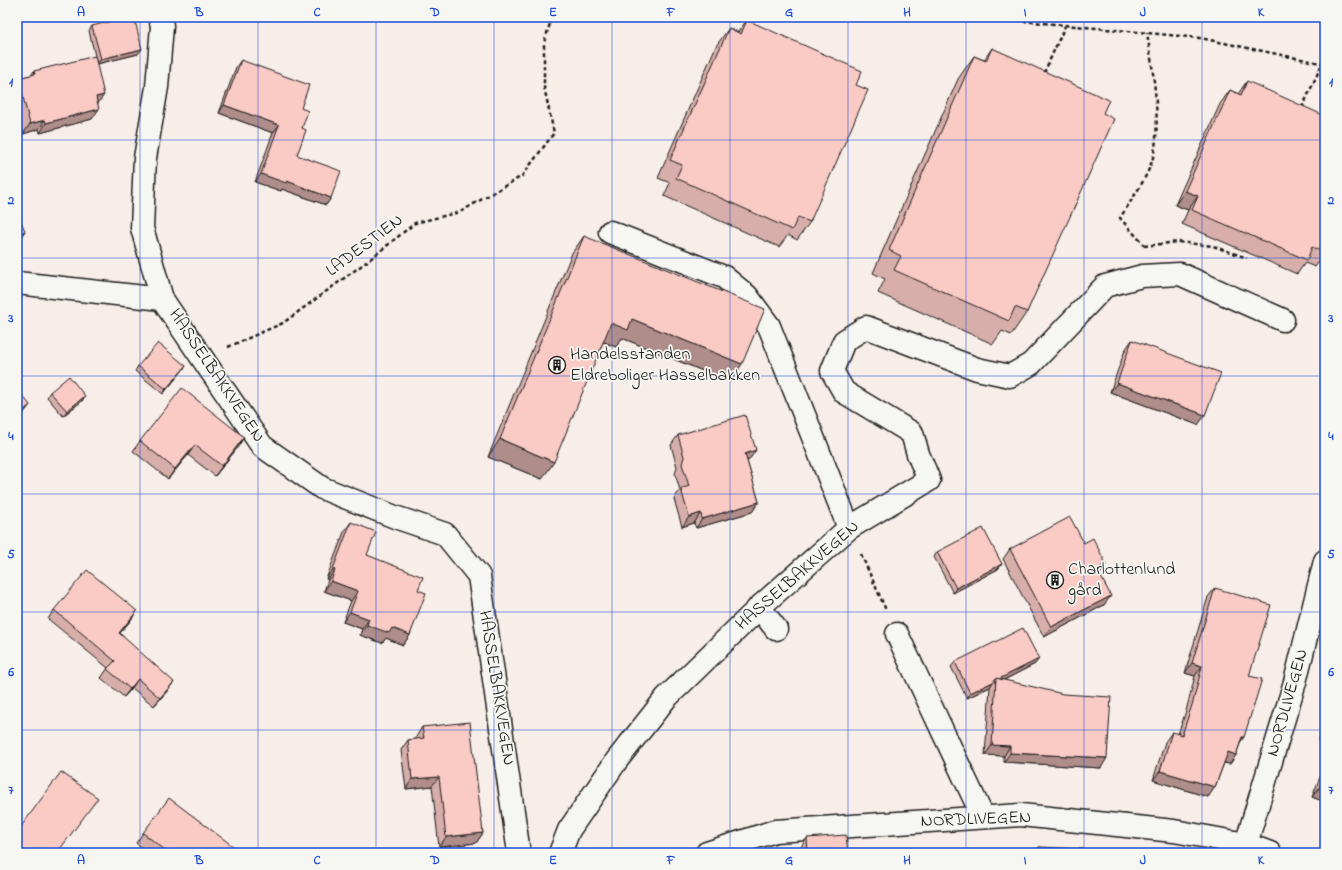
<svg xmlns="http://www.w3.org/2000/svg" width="1342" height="870" font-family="'Indie Flower',sans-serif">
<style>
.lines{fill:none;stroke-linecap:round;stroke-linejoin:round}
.minor-casing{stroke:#1c1c1c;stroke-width:25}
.path{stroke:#1c1c1c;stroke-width:2.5;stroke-dasharray:4 3;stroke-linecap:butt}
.minor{stroke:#f6f6f2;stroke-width:22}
.wall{fill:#d7aea9;stroke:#1c1c1c}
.shaded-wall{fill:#af8d8a;stroke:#1c1c1c}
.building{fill:#facac5;stroke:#1c1c1c}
.grid{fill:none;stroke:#1d4ed8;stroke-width:1;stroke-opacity:0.55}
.labels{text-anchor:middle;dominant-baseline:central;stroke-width:3.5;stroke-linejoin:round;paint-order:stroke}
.street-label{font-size:18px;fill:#1c1c1c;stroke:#f6f6f2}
.poi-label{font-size:18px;fill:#1c1c1c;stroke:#f6f6f2;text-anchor:start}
.neatline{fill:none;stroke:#1d4ed8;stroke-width:1.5}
.grid-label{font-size:13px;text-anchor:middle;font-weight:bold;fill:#1d4ed8}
</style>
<rect width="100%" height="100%" fill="#f7ede9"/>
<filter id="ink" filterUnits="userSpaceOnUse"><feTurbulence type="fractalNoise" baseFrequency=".025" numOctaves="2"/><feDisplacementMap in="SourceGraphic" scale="8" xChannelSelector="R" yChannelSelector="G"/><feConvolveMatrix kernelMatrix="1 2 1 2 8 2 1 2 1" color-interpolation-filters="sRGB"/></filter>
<g filter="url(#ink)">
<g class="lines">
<!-- minor casing -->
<g class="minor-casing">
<g id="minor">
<polyline points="160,17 162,26 157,87 145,158 142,228 162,299"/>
<polyline points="610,232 724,277 747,296 769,326 849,528"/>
<polyline points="17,283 162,299 262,446 322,488 395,517 445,534 479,576 519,853"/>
<polyline points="759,607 776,629"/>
<polyline points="897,634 983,817"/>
<polyline points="1246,844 1295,682 1325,561"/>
<polyline points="560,853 569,830 617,760 666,698 764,603 849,528 929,480 918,454 912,433 844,392 832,371 844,341 866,327 977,369 1010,376 1031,364 1105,286 1142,276 1180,274 1283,320"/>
<polyline points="707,853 775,831 1021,815 1174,831 1246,844 1270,853"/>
</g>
</g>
<!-- path -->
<g class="path">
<polyline points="981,17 1200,38 1325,64"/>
<polyline points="1044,73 1065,26"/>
<polyline points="1302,108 1322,64"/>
<polyline points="1144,246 1178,242 1213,246 1247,258"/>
<path d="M1145,246L1120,218C1130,202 1145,181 1151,164C1163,130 1153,70 1147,33"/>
<polyline points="228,347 283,323 369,260 415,223 460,212 522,176 554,133 544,87 544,43 552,17"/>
<polyline points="861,554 886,610"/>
</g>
<!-- minor -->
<use href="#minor" class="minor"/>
</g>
<!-- wall -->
<g class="wall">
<polygon points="747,20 856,85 810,222 797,240 788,235 779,247 664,196 670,183 658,178 716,46 729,28 738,32"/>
<polygon points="92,26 138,54 97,64 89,31"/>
<polygon points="992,48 1103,113 1027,312 1011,335 1002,331 993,344 878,293 885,279 873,273 958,79 974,56 984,60"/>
<polygon points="241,60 301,108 302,128 297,155 331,198 326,205 282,189 281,191 255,182 273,133 219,113 236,67"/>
<polygon points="34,71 98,105 92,119 40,133 39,129 23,134 17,110 17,80 18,78 31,75"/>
<polygon points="1247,81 1325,253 1315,267 1305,263 1297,274 1182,224 1188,210 1175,205 1220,104 1230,90 1238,94"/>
<polygon points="584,236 730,382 622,338 616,347 603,342 542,479 488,457 572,253"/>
<polygon points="1132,340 1198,425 1110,392 1125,350"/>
<polygon points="138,366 182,371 163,394 135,371"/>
<polygon points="50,392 85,396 82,401 63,416 47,397"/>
<polygon points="678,435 749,460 747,461 759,502 752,512 696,528 694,523 682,527 674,499 680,490 675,474 677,467 671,445"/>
<polygon points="140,441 238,447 215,476 188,455 168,479 133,451"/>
<polygon points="351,522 367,555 418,590 410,635 403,645 386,638 382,643 360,635 362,629 343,622 351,601 324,591 328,580 326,579 344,532"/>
<polygon points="1084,543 1106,564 1100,574 1104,605 1044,637 1003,559 1010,549"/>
<polygon points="937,552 1002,564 998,569 953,593 934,557"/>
<polygon points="1215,588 1249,676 1240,744 1236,755 1230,764 1224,763 1215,787 1208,797 1153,780 1165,742 1172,732 1178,734 1186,711 1195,676 1185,673 1208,597"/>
<polygon points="54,610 131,620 120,633 168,690 154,706 132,688 124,697 101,678 108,668 48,619"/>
<polygon points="1325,651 1325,660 1323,659"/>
<polygon points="955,662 1035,664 1004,680 1101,768 1004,762 1004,756 985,755 990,687 967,698 951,667"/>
<polygon points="1325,724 1325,744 1318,741"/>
<polygon points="422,727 483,833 476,843 439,847 432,786 406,789 401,750 408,740 416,739 416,737"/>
<polygon points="1325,765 1325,802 1312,797"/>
<polygon points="143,833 242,853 149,853 136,843"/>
<polygon points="807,838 848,853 801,853 801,847"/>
<polygon points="1039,847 1084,853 1035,853"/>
</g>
<!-- shaded-wall -->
<g class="shaded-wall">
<polygon points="142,49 138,54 97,64 101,59"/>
<polygon points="104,95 97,105 96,97"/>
<polygon points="224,105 279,125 273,133 219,113"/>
<polygon points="99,109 92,119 40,133 46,123"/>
<polygon points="45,120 39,129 23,134 30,124"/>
<polygon points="261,174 287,181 331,198 326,205 282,189 281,191 255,182"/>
<polygon points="1185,191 1198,196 1188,210 1175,205"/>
<polygon points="25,231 19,240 17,241 17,235"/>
<polygon points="632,319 742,364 730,382 622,338 616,347 599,340 611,323"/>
<polygon points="186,366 182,371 163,394 166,389"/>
<polygon points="1117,383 1205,415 1198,425 1110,392"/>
<polygon points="85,396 82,401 63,416 67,411"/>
<polygon points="30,405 23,414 17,419 17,416"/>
<polygon points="244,437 238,447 215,476 222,466"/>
<polygon points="500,439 554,462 542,479 488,457"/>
<polygon points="195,445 188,455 168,479 175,469"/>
<polygon points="756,450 749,460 738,463 745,454"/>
<polygon points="759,502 752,512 696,528 702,519"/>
<polygon points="701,513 694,523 682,527 689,517"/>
<polygon points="1002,564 998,569 953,593 956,588"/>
<polygon points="1106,564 1100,574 1097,569"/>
<polygon points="333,569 335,570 328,580 326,579"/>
<polygon points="331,581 358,591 351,601 324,591"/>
<polygon points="1111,596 1104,605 1044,637 1051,627"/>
<polygon points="137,611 131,620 113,641 119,633"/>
<polygon points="350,612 369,619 362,629 343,622"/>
<polygon points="367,625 392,628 410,635 403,645 386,638 382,643 360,635"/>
<polygon points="1039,659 1035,664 996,684 996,680"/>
<polygon points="1192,663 1202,666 1195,676 1185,673"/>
<polygon points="138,679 132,688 124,697 130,689"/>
<polygon points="174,682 168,690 154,706 160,698"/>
<polygon points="993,682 990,687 967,698 970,693"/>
<polygon points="1324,732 1325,732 1325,744 1318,741"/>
<polygon points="1242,737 1244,737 1237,747"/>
<polygon points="992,745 1010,746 1004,756 985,755"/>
<polygon points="1228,752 1236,755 1230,764 1221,762"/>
<polygon points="1010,753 1107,758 1101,768 1004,762"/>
<polygon points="1160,771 1215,787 1208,797 1153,780"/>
<polygon points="439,777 432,786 406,789 412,779"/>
<polygon points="1319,788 1325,791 1325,802 1312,797"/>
<polygon points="483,833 476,843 439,847 446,837"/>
</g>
<!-- building -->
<g class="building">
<polygon points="128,17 134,17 142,49 101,59 92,26"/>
<polygon points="747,20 862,71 856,85 868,90 810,222 798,217 792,230 676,178 682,165 670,160 729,28 741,34"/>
<polygon points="992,48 1109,100 1103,113 1114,119 1027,312 1015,307 1009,321 894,270 901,256 889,250 974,56 986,61"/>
<polygon points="95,56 104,95 96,97 99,109 46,123 45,120 30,124 18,78 35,74 34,71"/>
<polygon points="241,60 309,85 301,108 308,111 302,128 306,130 297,155 341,171 331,198 287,181 286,183 261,174 279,125 224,105"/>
<polygon points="1247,81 1325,116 1325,253 1312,247 1307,260 1192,210 1198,196 1185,191 1230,90 1241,95"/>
<polygon points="17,212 25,231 17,235"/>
<polygon points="584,236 765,309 742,364 632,319 628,330 611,323 554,462 500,439"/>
<polygon points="1132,340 1221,373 1205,415 1117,383"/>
<polygon points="158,343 186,366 166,389 138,366"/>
<polygon points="69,376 85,396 67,411 50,392"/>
<polygon points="182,388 244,437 222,466 195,445 175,469 140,441"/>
<polygon points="17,389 30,405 17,416"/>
<polygon points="745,415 756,450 745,454 759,502 702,519 701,513 689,517 681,489 689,486 682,464 684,457 678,435"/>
<polygon points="1070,517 1084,543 1093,538 1106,564 1097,569 1111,596 1051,627 1010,549"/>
<polygon points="351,522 376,532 367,555 423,577 418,590 426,593 410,635 392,628 389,633 367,625 369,619 350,612 358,591 331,581 335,570 333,569"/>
<polygon points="983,528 1002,564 956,588 937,552"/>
<polygon points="87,570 137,611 119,633 174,682 160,698 138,679 130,689 107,669 115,661 54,610"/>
<polygon points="1215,588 1271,605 1249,676 1262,679 1244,737 1242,737 1236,755 1228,752 1215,787 1160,771 1172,732 1182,735 1193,702 1202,666 1192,663"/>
<polygon points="1023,628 1039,659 999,679 996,678 993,682 970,693 955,662"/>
<polygon points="996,678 1063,694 1111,697 1107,758 1010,753 1010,746 992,745"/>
<polygon points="470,722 483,833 446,837 439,777 412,779 408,740 424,738 422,727"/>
<polygon points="61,772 98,798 57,853 17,853 17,832"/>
<polygon points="1325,772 1325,791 1319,788"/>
<polygon points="169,798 242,853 169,853 143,833"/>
<polygon points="846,835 848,853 808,853 807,838"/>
<polygon points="1039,847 1084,849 1084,853 1039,853"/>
</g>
</g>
<!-- grid -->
<path class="grid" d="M140,17V853M258,17V853M376,17V853M494,17V853M612,17V853M730,17V853M848,17V853M966,17V853M1084,17V853M1202,17V853M17,140H1325M17,258H1325M17,376H1325M17,494H1325M17,612H1325M17,730H1325"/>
<!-- icons -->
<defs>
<g id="building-ring" transform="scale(0.9)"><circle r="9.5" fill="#f6f6f2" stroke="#1c1c1c" stroke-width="1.5"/><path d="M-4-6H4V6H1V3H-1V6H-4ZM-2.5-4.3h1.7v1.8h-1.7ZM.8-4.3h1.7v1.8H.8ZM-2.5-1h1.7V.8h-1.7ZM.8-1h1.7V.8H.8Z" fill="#1c1c1c"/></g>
</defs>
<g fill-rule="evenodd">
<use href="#building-ring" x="557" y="365"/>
<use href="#building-ring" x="1055" y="580"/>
</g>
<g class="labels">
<!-- street labels -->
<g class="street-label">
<text transform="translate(365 246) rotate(-37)">LADESTIEN</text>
<text transform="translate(216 376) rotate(56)">HASSELBAKKVEGEN</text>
<text transform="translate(798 576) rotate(-41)">HASSELBAKKVEGEN</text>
<text transform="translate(496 688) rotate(81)">HASSELBAKKVEGEN</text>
<text transform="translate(1288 703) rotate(-74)">NORDLIVEGEN</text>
<text transform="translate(976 820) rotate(-2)">NORDLIVEGEN</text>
</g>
<!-- poi labels -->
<g class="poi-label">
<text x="570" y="355">Handelsstanden<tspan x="570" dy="21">Eldreboliger Hasselbakken</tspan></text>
<text x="1068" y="570">Charlottenlund<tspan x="1068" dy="21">gård</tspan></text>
</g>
</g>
<!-- margin -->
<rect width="1342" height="870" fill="none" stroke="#f6f6f2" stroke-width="44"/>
<rect x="22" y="22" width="1298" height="826" class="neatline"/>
<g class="grid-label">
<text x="81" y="16">A</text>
<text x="199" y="16">B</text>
<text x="317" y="16">C</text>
<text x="435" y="16">D</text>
<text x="553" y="16">E</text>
<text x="671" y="16">F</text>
<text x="789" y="16">G</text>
<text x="907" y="16">H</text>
<text x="1025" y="16">I</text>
<text x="1143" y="16">J</text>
<text x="1261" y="16">K</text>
<text x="11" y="86">1</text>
<text x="1331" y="86">1</text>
<text x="11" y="204">2</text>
<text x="1331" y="204">2</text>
<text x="11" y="322">3</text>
<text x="1331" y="322">3</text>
<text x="11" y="440">4</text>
<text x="1331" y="440">4</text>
<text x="11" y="558">5</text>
<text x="1331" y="558">5</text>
<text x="11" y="676">6</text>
<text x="1331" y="676">6</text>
<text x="11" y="794">7</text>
<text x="1331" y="794">7</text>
<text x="81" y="864">A</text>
<text x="199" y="864">B</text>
<text x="317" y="864">C</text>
<text x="435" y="864">D</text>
<text x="553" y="864">E</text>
<text x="671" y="864">F</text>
<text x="789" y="864">G</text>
<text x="907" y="864">H</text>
<text x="1025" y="864">I</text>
<text x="1143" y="864">J</text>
<text x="1261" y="864">K</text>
</g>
</svg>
